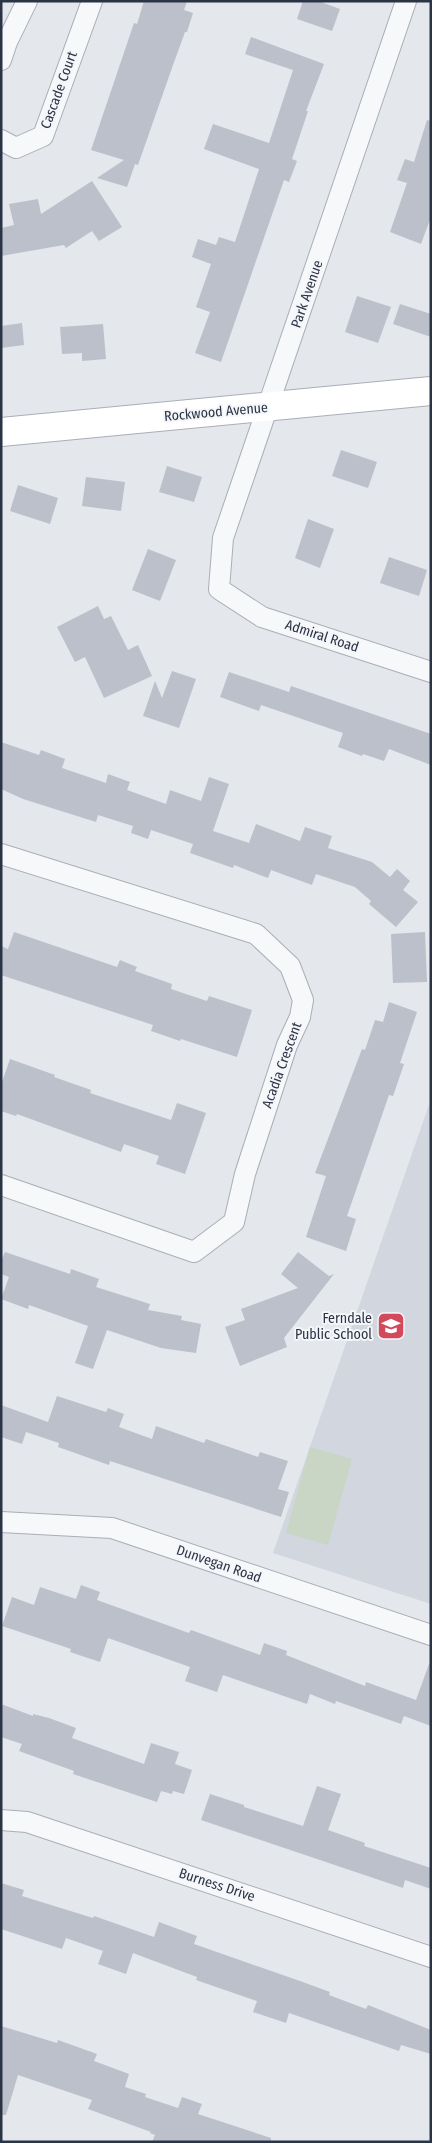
<svg xmlns="http://www.w3.org/2000/svg" width="432" height="2143" font-family="'Fira Sans Condensed',sans-serif">
<style>
.built{fill:#d2d6de}
.green{fill:#c9d6c5}
.building{fill:#bbc0ca}
.lines{fill:none;stroke-linecap:round;stroke-linejoin:round}
.street-casing{stroke:#a9aeb7;stroke-width:22}
.secondary-casing{stroke:#a9aeb7;stroke-width:30}
.street{stroke:#f7f8fa;stroke-width:20}
.secondary{stroke:#fff;stroke-width:28}
.labels{text-anchor:middle;dominant-baseline:central;stroke-width:4;stroke-linejoin:round;paint-order:stroke}
.street-label{font-size:14px;fill:#2b3445;stroke:#f4f6f9}
.poi-label{font-size:14px;fill:#2b3445;stroke:#f4f6f9;text-anchor:end}
</style>
<rect width="100%" height="100%" fill="#e4e7ec"/>
<!-- built -->
<polygon class="built" points="431,1099 431,1604 273,1553"/>
<!-- green -->
<polygon class="green" points="310,1447 352,1459 328,1545 286,1533"/>
<!-- building -->
<g class="building">
<polygon points="144,1 187,1 184,10 193,13 187,32 185,32 173,65 138,165 135,164 127,187 97,178 124,160 91,150 134,23 137,24"/>
<polygon points="303,1 318,1 340,9 332,31 297,19"/>
<polygon points="251,37 324,64 306,111 308,111 292,159 297,161 289,182 284,180 221,362 195,353 210,312 196,307 211,264 192,257 198,239 216,245 219,237 235,242 259,169 204,149 213,124 269,143 293,70 245,54"/>
<polygon points="427,120 431,121 431,217 421,244 390,232 407,183 397,180 405,159 414,162"/>
<polygon points="92,181 122,227 99,241 92,231 66,248 64,245 1,256 1,228 14,225 9,204 38,199 41,214"/>
<polygon points="357,296 391,307 378,343 345,332"/>
<polygon points="400,304 431,314 431,337 393,324"/>
<polygon points="22,323 24,345 1,348 1,326"/>
<polygon points="103,324 106,359 82,361 82,353 62,354 60,327"/>
<polygon points="341,450 377,462 368,488 332,476"/>
<polygon points="167,466 202,477 194,502 159,492"/>
<polygon points="86,477 125,482 121,511 82,506"/>
<polygon points="18,485 58,498 50,524 10,511"/>
<polygon points="308,519 334,529 320,568 295,558"/>
<polygon points="148,549 176,560 160,601 132,590"/>
<polygon points="389,557 427,570 419,596 380,583"/>
<polygon points="98,606 104,619 111,616 128,650 138,645 152,676 104,698 85,657 75,662 57,627"/>
<polygon points="172,671 196,679 179,728 143,716 155,681 162,698"/>
<polygon points="229,672 289,692 291,686 431,734 431,765 389,749 384,761 363,754 362,756 338,747 343,733 261,705 259,711 220,697"/>
<polygon points="1,742 39,755 41,750 65,759 62,768 106,783 108,774 130,782 127,790 166,804 170,790 201,801 209,777 229,784 213,831 249,843 256,824 300,841 305,827 332,836 328,848 372,862 390,877 397,869 410,881 403,890 418,902 396,927 369,904 371,901 355,887 316,874 312,885 271,870 268,878 234,865 233,868 190,853 193,844 151,830 148,839 131,833 133,826 98,815 96,822 23,799 1,789"/>
<polygon points="14,932 117,967 120,960 137,967 135,971 172,984 171,989 207,1001 209,996 252,1010 237,1057 181,1039 180,1041 151,1031 153,1025 1,975 1,946 8,949"/>
<polygon points="425,932 427,982 393,983 391,934"/>
<polygon points="389,1002 417,1012 400,1063 404,1064 393,1096 389,1095 347,1216 356,1219 346,1251 306,1237 326,1176 315,1173 362,1049 365,1050 375,1020 383,1022"/>
<polygon points="10,1059 55,1075 54,1077 91,1090 90,1093 171,1120 177,1103 206,1113 185,1174 156,1164 159,1156 124,1144 121,1152 17,1114 16,1116 1,1111 1,1085"/>
<polygon points="5,1252 70,1274 71,1269 99,1279 96,1287 150,1304 148,1310 182,1316 181,1320 201,1324 196,1353 161,1348 107,1330 93,1369 75,1363 88,1326 29,1305 28,1309 1,1299 9,1277 1,1274 1,1261"/>
<polygon points="298,1252 329,1276 334,1274 284,1338 287,1347 240,1366 225,1327 245,1320 241,1309 298,1288 281,1274"/>
<polygon points="57,1396 106,1412 108,1408 124,1414 119,1427 152,1439 156,1426 204,1443 206,1439 258,1457 260,1452 288,1461 278,1489 289,1492 281,1517 110,1461 109,1465 58,1447 59,1443 26,1432 22,1444 1,1437 1,1405 48,1422"/>
<polygon points="81,1585 100,1592 97,1600 189,1633 191,1630 260,1655 264,1643 287,1651 286,1655 365,1686 366,1682 416,1700 429,1664 431,1665 431,1726 404,1716 401,1724 336,1701 335,1704 310,1694 307,1704 223,1675 217,1692 185,1681 190,1667 108,1638 100,1662 70,1652 71,1649 2,1626 12,1597 34,1605 40,1587 76,1599"/>
<polygon points="1,1704 33,1716 33,1714 49,1718 76,1728 72,1738 144,1764 151,1743 179,1752 175,1764 192,1770 184,1794 173,1791 172,1794 161,1791 157,1802 73,1774 74,1771 19,1751 22,1744 1,1737"/>
<polygon points="317,1786 341,1794 328,1830 365,1843 364,1846 431,1868 431,1889 405,1880 403,1888 201,1820 210,1794 244,1805 244,1807 303,1826"/>
<polygon points="1,1883 24,1890 22,1896 93,1918 94,1916 154,1937 159,1922 197,1936 194,1944 300,1981 330,1992 329,1995 366,2009 368,2005 431,2030 431,2054 401,2045 399,2051 289,2013 286,2023 253,2012 257,2001 196,1980 197,1977 133,1953 126,1974 98,1964 103,1951 66,1938 62,1949 1,1929"/>
<polygon points="1,2026 57,2043 58,2040 97,2054 94,2061 129,2074 125,2087 146,2094 145,2097 178,2108 182,2097 202,2104 198,2114 271,2138 271,2142 152,2142 155,2135 150,2133 151,2132 88,2109 92,2100 18,2075 6,2115 1,2115"/>
</g>
<g class="lines">
<!-- street casing -->
<g class="street-casing">
<g id="street">
<polyline points="406,1 223,538 219,589 262,617 431,672"/>
<polyline points="1,60 7,42 27,1"/>
<polyline points="1,140 16,148 43,136 92,1"/>
<polyline points="1,854 256,934 290,966 303,1000 300,1017 287,1045 245,1174 234,1222 194,1252 1,1185"/>
<polyline points="1,1522 112,1528 431,1635"/>
<polyline points="1,1820 27,1822 431,1957"/>
</g>
</g>
<!-- secondary casing -->
<g class="secondary-casing">
<polyline id="secondary" points="1,432 431,391"/>
</g>
<!-- street -->
<use href="#street" class="street"/>
<!-- secondary -->
<use href="#secondary" class="secondary"/>
</g>
<!-- icons -->
<defs>
<g id="school-square" transform="scale(1.4375)"><rect x="-9" y="-9" width="18" height="18" rx="4" fill="#d1495b" stroke="#f4f6f9"/><path d="M0-5L7-2L0 1L-7-2ZM-4 1L0 2.5L4 1V4Q0 6-4 4Z" fill="#fff"/></g>
</defs>
<g fill-rule="evenodd">
<use href="#school-square" x="391" y="1326"/>
</g>
<g class="labels">
<!-- street labels -->
<g class="street-label">
<text transform="translate(59 90) rotate(-70)">Cascade Court</text>
<text transform="translate(307 294) rotate(-71)">Park Avenue</text>
<text transform="translate(216 412) rotate(-5)">Rockwood Avenue</text>
<text transform="translate(322 636) rotate(18)">Admiral Road</text>
<text transform="translate(282 1065) rotate(-70)">Acadia Crescent</text>
<text transform="translate(219 1564) rotate(19)">Dunvegan Road</text>
<text transform="translate(217 1885) rotate(18)">Burness Drive</text>
</g>
<!-- poi labels -->
<g class="poi-label">
<text x="372" y="1318">Ferndale<tspan x="372" dy="16">Public School</tspan></text>
</g>
</g>
<!-- border -->
<rect width="432" height="2143" fill="none" stroke="#2b3445" stroke-width="5"/>
</svg>
